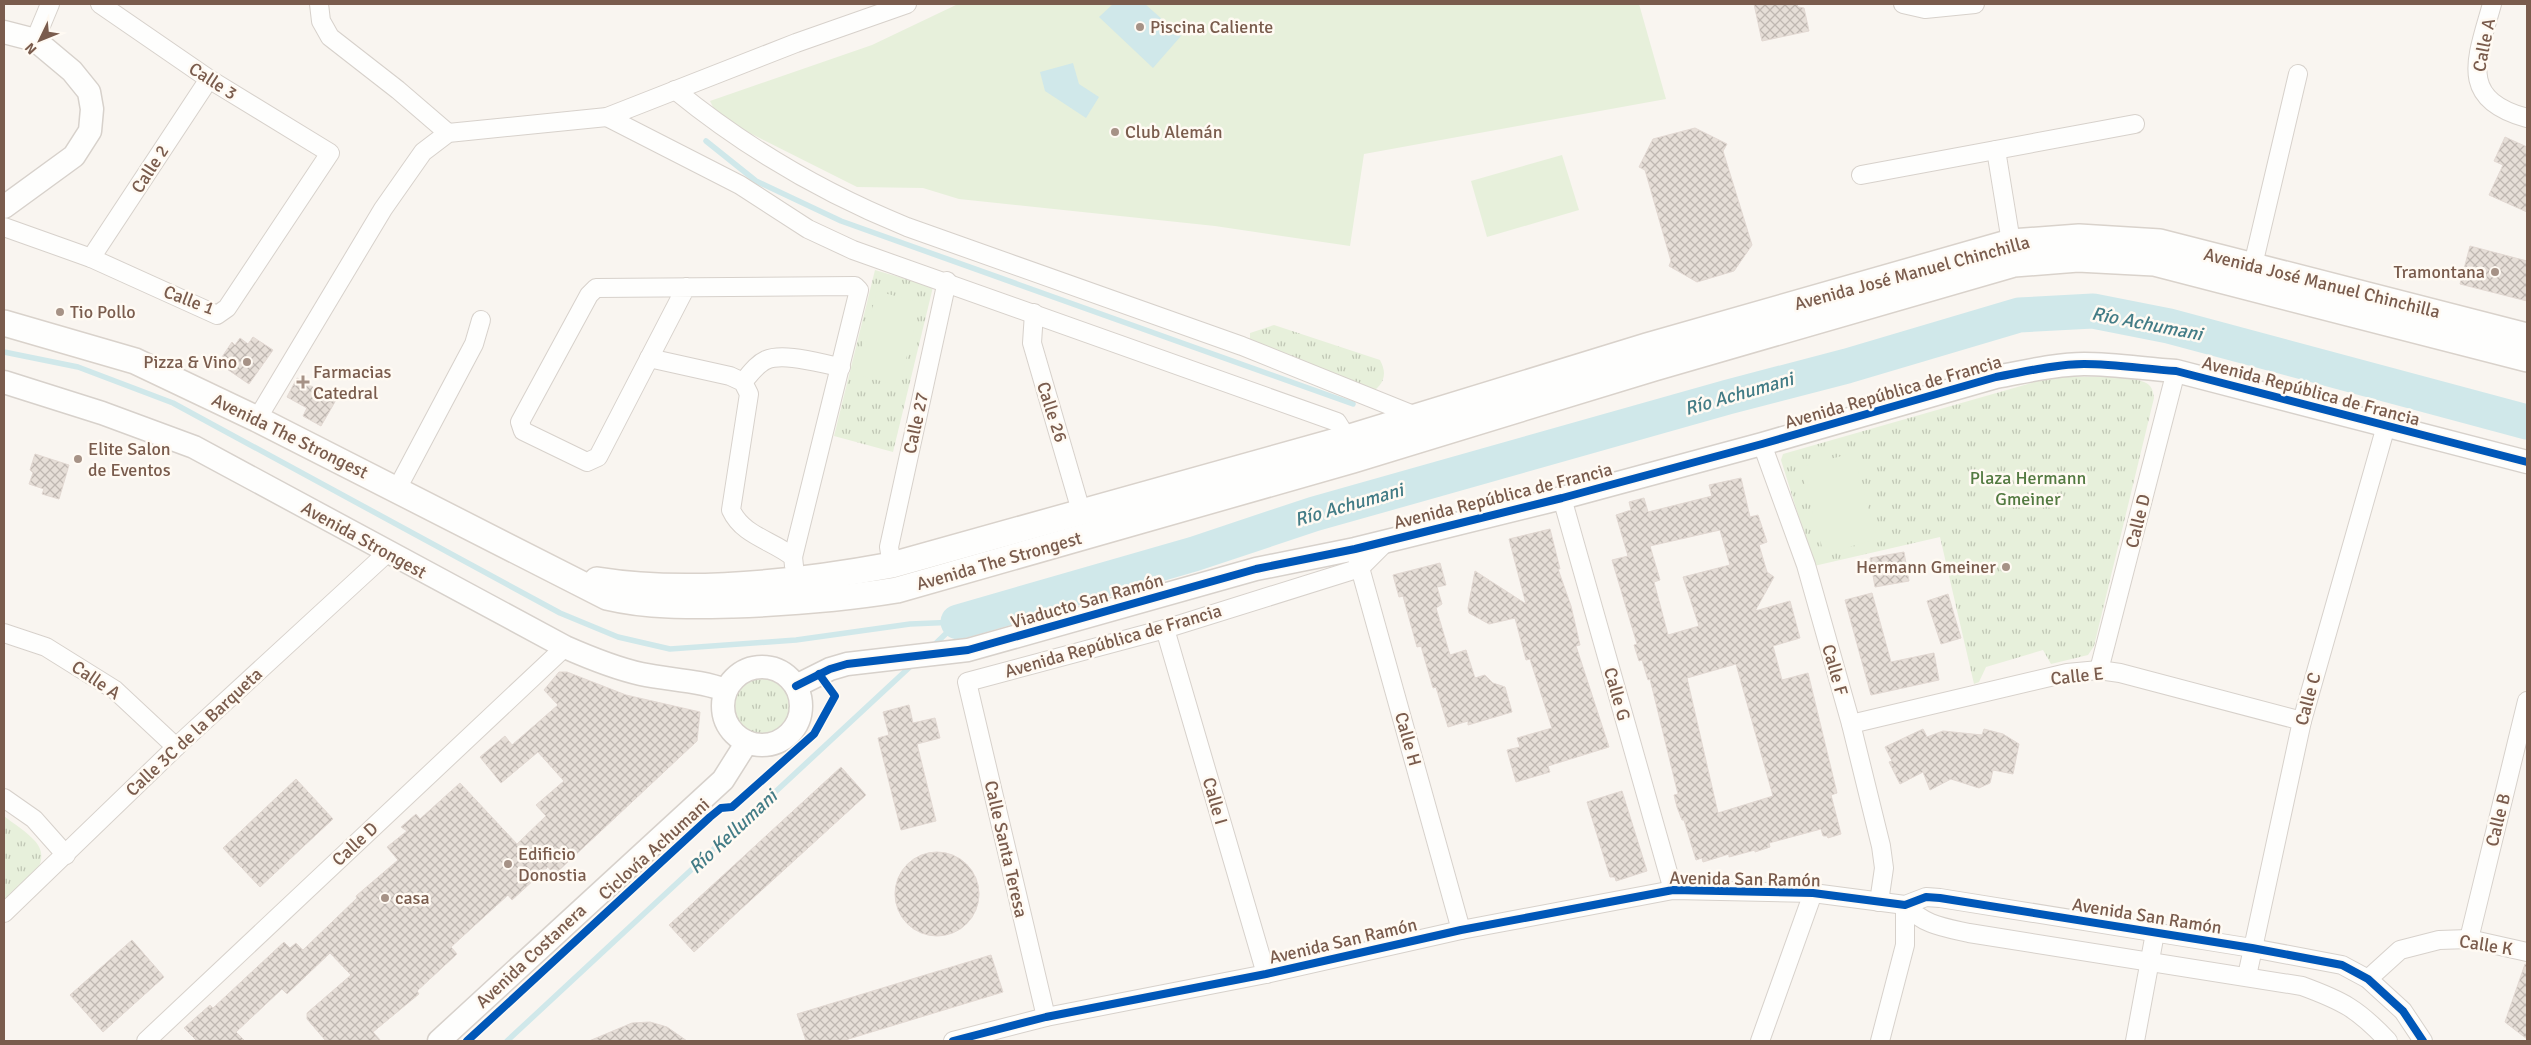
<svg xmlns="http://www.w3.org/2000/svg" width="2531" height="1045" font-family="Signika,sans-serif">
<style>
.grass{fill:url(#grass-tufts)}
.pitch{fill:#e7f0db}
.water{fill:#d0e8ea}
.lines{fill:none;stroke-linecap:round;stroke-linejoin:round}
.stream{stroke:#d0e8ea;stroke-width:5.5}
.river{stroke:#d0e8ea;stroke-width:35}
.building{fill:url(#building-cross-hatch);stroke:#e2d8d2;fill-rule:evenodd}
.minor-casing{stroke:#d7d1cb;stroke-width:20}
.tertiary-casing{stroke:#d7d1cb;stroke-width:25}
.secondary-casing{stroke:#d9d2cb;stroke-width:28}
.minor{stroke:#fefefd;stroke-width:18}
.tertiary{stroke:#fefefd;stroke-width:22}
.secondary{stroke:#fefefd;stroke-width:25}
.cycleway-casing{stroke:#fffaf3;stroke-width:11}
.cycleway{stroke:#0057b8;stroke-width:8}
.poi-dot{fill:#a69286;stroke:#fffaf3;stroke-width:2}
.labels{text-anchor:middle;dominant-baseline:central;stroke-width:5;stroke-linejoin:round;paint-order:stroke}
.poi-label{font-size:18px;fill:#7a5c4d;stroke:#fffaf3;text-anchor:start}
.street-label{font-size:18px;fill:#7a5c4d;stroke:#fffaf3}
.park-label{font-size:18px;fill:#537a41;stroke:#fffaf3}
.water-label{font-size:19px;font-style:italic;fill:#437c86;stroke:#fffaf3}
</style>
<defs>
<pattern id="grass-tufts" width="24" height="20" patternUnits="userSpaceOnUse" patternTransform="scale(1.25)"><rect width="24" height="20" fill="#e7f0db"/><path d="M3 7l-1-3M5 7V3M7 7l1-3M15 17l-1-3M17 17v-4M19 17l1-3" fill="none" stroke="#c0c6b4"/></pattern>
<pattern id="building-cross-hatch" width="8" height="8" patternUnits="userSpaceOnUse" patternTransform="scale(1.25)"><rect width="8" height="8" fill="#e6ded7"/><path d="M0 0l8 8M0 8l8-8" fill="none" stroke="#bfb7b1"/></pattern>
</defs>
<rect width="100%" height="100%" fill="#f9f5f0"/>
<!-- grass -->
<g class="grass">
<polygon points="875,270 933,287 893,452 834,436"/>
<path d="M1274,325L1380,360C1389,377 1382,387 1366,396L1250,343V333Z"/>
<path d="M2064,377C2082,377 2128,375 2144,382C2152,385 2153,391 2154,398L2094,646L2088,655L2051,664L2043,650L1986,667L1979,682L1974,684L1940,537L1814,566L1781,460L1783,454L2038,381Z"/>
<circle cx="763" cy="707" r="29"/>
<path d="M4,816C14,824 26,831 35,841C56,865 20,888 4,903Z"/>
</g>
<!-- pitch -->
<g class="pitch">
<polygon points="958,4 1639,4 1666,99 1364,154 1350,246 1215,226 959,199 923,188 857,187 718,117 710,101 872,45"/>
<polygon points="1562,155 1579,210 1487,237 1471,181"/>
<polygon points="877,291 921,303 899,386 855,374"/>
<polygon points="1853,453 1877,539 1824,554 1800,467"/>
</g>
<!-- water -->
<g class="water">
<polygon points="1113,4 1145,4 1181,36 1153,68 1099,17"/>
<polygon points="1073,63 1079,84 1099,97 1086,118 1045,91 1040,72"/>
</g>
<g class="lines">
<!-- stream -->
<g class="stream">
<polyline points="706,141 756,181 841,221 1353,404"/>
<polyline points="4,352 78,367 173,403 560,613 618,637 670,649 796,640 910,624 958,622"/>
<polyline points="931,648 958,622"/>
<polyline points="507,1041 913,664"/>
</g>
<!-- river -->
<polyline class="river" points="958,622 1194,554 1314,514 1728,397 1847,366 2019,315 2093,311 2169,326 2527,422"/>
</g>
<!-- building -->
<g class="building">
<polygon points="1754,4 1797,4 1798,7 1804,8 1809,31 1762,41"/>
<polygon points="1695,128 1727,144 1723,151 1752,245 1734,271 1697,282 1669,266 1671,261 1645,170 1639,167 1653,139"/>
<polygon points="2505,137 2527,147 2527,212 2489,195 2503,165 2494,161"/>
<polygon points="2470,246 2527,261 2527,301 2460,284"/>
<polygon points="253,337 273,350 249,384 218,363 232,342 235,345 240,338 248,344"/>
<polygon points="297,378 336,400 321,426 303,416 307,408 287,397"/>
<polygon points="35,454 69,465 59,499 42,494 44,489 29,484 33,473 30,470"/>
<path d="M1741,478L1750,517L1758,515L1767,542L1759,545L1767,572L1774,577L1755,611L1790,601L1800,638L1773,646L1782,680L1808,673L1837,793L1831,795L1841,834L1828,838L1827,836H1823L1821,829L1769,843L1770,847L1755,852V850L1729,857V854L1703,862L1702,858L1696,860L1684,820H1682L1677,807L1674,795L1678,794L1650,679L1648,680L1642,660L1639,661L1634,645L1637,644L1612,560L1628,556L1616,515L1631,510L1629,502L1644,498L1648,512L1712,496L1709,485ZM1720,530L1730,565L1683,577L1699,626L1668,635L1654,582L1660,580L1650,546ZM1736,664L1773,796L1718,813L1687,678Z"/>
<polygon points="1550,529 1560,569 1558,569 1571,606 1580,645 1576,646 1609,747 1548,766 1550,772 1516,782 1507,750 1520,747 1517,738 1552,728 1530,659 1526,660 1515,618 1489,624 1469,613 1468,608 1475,571 1526,604 1509,539"/>
<polygon points="1904,552 1909,581 1875,587 1870,558"/>
<polygon points="1440,563 1446,585 1437,587 1442,604 1436,608 1450,655 1466,650 1475,678 1485,675 1493,683 1505,687 1512,712 1468,725 1468,721 1448,727 1436,687 1433,688 1421,646 1417,647 1403,596 1399,597 1393,575"/>
<polygon points="1872,593 1891,662 1934,653 1939,680 1871,695 1845,600"/>
<polygon points="1948,594 1961,638 1941,644 1927,601"/>
<polygon points="559,672 567,672 626,695 700,712 697,741 554,875 548,867 512,900 508,895 451,947 457,954 417,991 419,994 373,1032 381,1041 326,1041 307,1019 307,1013 351,975 330,953 287,994 282,989 236,1032 245,1041 197,1041 184,1028 210,1005 213,1008 284,942 290,948 296,943 303,950 357,898 356,896 398,860 387,847 407,831 401,827 416,814 420,819 460,783 517,844 546,816 536,805 564,781 538,752 501,783 480,757 505,736 512,745 558,705 544,690"/>
<polygon points="909,705 913,723 935,718 940,738 917,744 936,821 901,830 878,738 889,735 883,712"/>
<polygon points="1923,729 1927,737 1943,731 1982,735 1984,729 2003,734 2019,744 2013,774 1993,770 1990,783 1979,788 1951,779 1930,790 1923,772 1900,784 1889,762 1892,761 1885,747"/>
<polygon points="841,767 866,795 694,952 669,925"/>
<polygon points="296,779 333,819 260,887 223,848"/>
<polygon points="1622,791 1647,871 1616,881 1615,877 1610,877 1587,802"/>
<circle cx="937" cy="894" r="42"/>
<polygon points="132,940 164,977 103,1032 70,995"/>
<polygon points="991,955 1003,992 842,1041 806,1041 797,1014"/>
<polygon points="2525,964 2527,965 2527,1039 2505,1022"/>
<polygon points="650,1022 667,1027 687,1041 589,1041 632,1023"/>
</g>
<g class="lines">
<!-- minor casing -->
<g class="minor-casing">
<g id="minor">
<polyline points="319,4 321,21 330,37 398,90 448,133"/>
<polyline points="1903,4 1925,9 1975,4"/>
<path d="M2492,4C2477,58 2457,99 2527,118"/>
<polyline points="35,40 50,4"/>
<path d="M675,90C746,148 823,193 907,227L1242,346L1421,418"/>
<polyline points="607,117 740,185 808,229 853,250 1337,422 1347,438 1350,447"/>
<polyline points="1996,150 2011,242"/>
<polyline points="1861,175 2135,124"/>
<polyline points="4,227 91,258 217,315 227,308 330,153 209,79 100,4"/>
<polyline points="91,258 209,79"/>
<polyline points="2253,265 2298,74"/>
<polyline points="686,287 598,457 587,462 523,431 520,422 589,295 596,288 855,286 859,290 793,557"/>
<polyline points="1034,313 1032,343 1081,511"/>
<path d="M649,358L730,376L743,382L749,394L731,510C743,536 772,540 793,557L794,566"/>
<path d="M743,382C750,374 757,364 766,360C784,352 822,364 841,367"/>
<polyline points="257,419 383,209 423,152 448,133 607,117 796,43 907,4"/>
<polyline points="1762,444 1806,565 1851,724 1881,846 1884,868 1879,902"/>
<polyline points="397,489 474,344 481,320"/>
<polyline points="1562,498 1673,890"/>
<polyline points="1357,557 1461,930"/>
<polyline points="892,565 889,547 947,281"/>
<polyline points="1165,629 1266,974"/>
<polyline points="4,633 46,647 115,690 176,747"/>
<polyline points="2099,670 2176,371"/>
<polyline points="1851,724 2067,673 2099,670 2120,673 2302,721"/>
<polyline points="4,798 34,819 66,855"/>
<path d="M1905,905C1924,925 1942,927 1969,933L2302,986C2343,1001 2358,1009 2388,1041"/>
<polyline points="4,913 176,747 387,553"/>
<polyline points="2469,939 2527,701"/>
<polyline points="2247,976 2302,721 2386,426"/>
<polyline points="2368,979 2400,950 2439,940 2469,939 2527,952"/>
<polyline points="1046,1017 967,682 1165,629 1360,568 1388,540"/>
<polyline points="146,1041 565,647"/>
<polyline points="953,1041 1046,1017 1266,974 1461,930 1673,890 1813,893 1905,905 1926,897 1940,898 2252,948 2342,965 2368,979 2403,1011 2423,1041"/>
<polyline points="1760,1041 1813,893"/>
<polyline points="1880,1041 1905,945 1905,905"/>
<polyline points="2135,1041 2155,933"/>
</g>
</g>
<!-- tertiary casing -->
<g class="tertiary-casing">
<g id="tertiary">
<polyline points="4,32 35,40 72,71 89,92 92,109 90,131 74,156 4,207"/>
<path d="M4,382L102,413L194,447L565,647C590,658 614,668 641,674C669,680 699,680 725,690"/>
<circle cx="762" cy="706" r="39"/>
<path d="M796,686L830,669L847,664L968,650L1256,569L1355,549L1562,498L1762,444L1996,377C2024,372 2055,364 2084,364C2115,364 2145,369 2176,371L2527,462"/>
<polyline points="439,1041 723,780 747,742"/>
</g>
</g>
<!-- secondary casing -->
<g class="secondary-casing">
<g id="secondary">
<path d="M4,323L135,361L257,419L607,597C650,607 689,606 733,605C788,603 842,599 897,590L1353,460L1654,368L2014,264L2078,259L2154,263L2527,359"/>
<path d="M597,580C690,595 800,582 892,565L1347,438L1647,346L2011,242L2079,237L2160,242L2527,336"/>
</g>
</g>
<!-- minor -->
<use href="#minor" class="minor"/>
<!-- tertiary -->
<use href="#tertiary" class="tertiary"/>
<!-- secondary -->
<use href="#secondary" class="secondary"/>
<!-- cycleway casing -->
<g class="cycleway-casing">
<g id="cycleway">
<path d="M796,686L830,669L847,664L968,650L1256,569L1355,549L1562,498L1762,444L1996,377C2024,372 2055,364 2084,364C2115,364 2145,369 2176,371L2527,462"/>
<polyline points="467,1041 710,817 721,808 732,807 814,734 835,696 819,674"/>
<polyline points="953,1041 1046,1017 1266,974 1461,930 1673,890 1813,893 1905,905 1926,897 1940,898 2252,948 2342,965 2368,979 2403,1011 2423,1041"/>
</g>
</g>
<!-- cycleway -->
<use href="#cycleway" class="cycleway"/>
</g>
<!-- markers -->
<g class="poi-dot">
<circle cx="1140" cy="27" r="5"/>
<circle cx="1115" cy="132" r="5"/>
<circle cx="2495" cy="272" r="5"/>
<circle cx="60" cy="312" r="5"/>
<circle cx="247" cy="362" r="5"/>
<path d="M300.5 374.5h5v5h5v5h-5v5h-5v-5h-5v-5h5z"/>
<circle cx="78" cy="459" r="5"/>
<circle cx="2006" cy="567" r="5"/>
<circle cx="508" cy="864" r="5"/>
<circle cx="385" cy="898" r="5"/>
</g>
<g class="labels">
<!-- poi labels -->
<g class="poi-label">
<text x="1150" y="27">Piscina Caliente</text>
<text x="1125" y="132">Club Alemán</text>
<text x="2485" y="272" text-anchor="end">Tramontana</text>
<text x="70" y="312">Tio Pollo</text>
<text x="237" y="362" text-anchor="end">Pizza &amp; Vino</text>
<text x="313" y="372">Farmacias<tspan x="313" dy="21">Catedral</tspan></text>
<text x="88" y="449">Elite Salon<tspan x="88" dy="21">de Eventos</tspan></text>
<text x="1996" y="567" text-anchor="end">Hermann Gmeiner</text>
<text x="518" y="854">Edificio<tspan x="518" dy="21">Donostia</tspan></text>
<text x="395" y="898">casa</text>
</g>
<!-- street labels -->
<g class="street-label">
<text transform="translate(2484 45) rotate(-79)">Calle A</text>
<text transform="translate(213 81) rotate(33)">Calle 3</text>
<text transform="translate(150 169) rotate(-57)">Calle 2</text>
<text transform="translate(1912 273) rotate(-15)">Avenida José Manuel Chinchilla</text>
<text transform="translate(2322 283) rotate(14)">Avenida José Manuel Chinchilla</text>
<text transform="translate(189 300) rotate(21)">Calle 1</text>
<text transform="translate(2311 391) rotate(15)">Avenida República de Francia</text>
<text transform="translate(1893 392) rotate(-16)">Avenida República de Francia</text>
<text transform="translate(1052 412) rotate(72)">Calle 26</text>
<text transform="translate(916 423) rotate(-78)">Calle 27</text>
<text transform="translate(290 436) rotate(26)">Avenida The Strongest</text>
<text transform="translate(1503 496) rotate(-14)">Avenida República de Francia</text>
<text transform="translate(2138 521) rotate(-76)">Calle D</text>
<text transform="translate(364 540) rotate(29)">Avenida Strongest</text>
<text transform="translate(999 561) rotate(-16)">Avenida The Strongest</text>
<text transform="translate(1087 601) rotate(-16)">Viaducto San Ramón</text>
<text transform="translate(1113 641) rotate(-16)">Avenida República de Francia</text>
<text transform="translate(1835 670) rotate(74)">Calle F</text>
<text transform="translate(2077 676) rotate(-6)">Calle E</text>
<text transform="translate(96 680) rotate(34)">Calle A</text>
<text transform="translate(1617 694) rotate(74)">Calle G</text>
<text transform="translate(2308 699) rotate(-75)">Calle C</text>
<text transform="translate(194 732) rotate(-43)">Calle 3C de la Barqueta</text>
<text transform="translate(1408 739) rotate(74)">Calle H</text>
<text transform="translate(1215 801) rotate(74)">Calle I</text>
<text transform="translate(2498 820) rotate(-76)">Calle B</text>
<text transform="translate(355 844) rotate(-43)">Calle D</text>
<text transform="translate(654 849) rotate(-42)">Ciclovía Achumani</text>
<text transform="translate(1006 849) rotate(77)">Calle Santa Teresa</text>
<text transform="translate(1745 879) rotate(1)">Avenida San Ramón</text>
<text transform="translate(2147 916) rotate(9)">Avenida San Ramón</text>
<text transform="translate(1343 941) rotate(-13)">Avenida San Ramón</text>
<text transform="translate(2486 945) rotate(9)">Calle K</text>
<text transform="translate(531 956) rotate(-43)">Avenida Costanera</text>
</g>
<!-- park labels -->
<g class="park-label">
<text x="2028" y="478">Plaza Hermann<tspan x="2028" dy="21">Gmeiner</tspan></text>
</g>
<!-- water labels -->
<g class="water-label">
<text transform="translate(2147 324) rotate(11)">Río Achumani</text>
<text transform="translate(1739 394) rotate(-16)">Río Achumani</text>
<text transform="translate(1349 505) rotate(-16)">Río Achumani</text>
<text transform="translate(733 832) rotate(-43)">Río Kellumani</text>
</g>
</g>
<!-- border -->
<rect width="2531" height="1045" fill="none" stroke="#7a5c4d" stroke-width="10"/>
<!-- north arrow -->
<g transform="translate(40 40) rotate(227)" stroke="#fffaf3" stroke-width="4" paint-order="stroke">
<path d="M0-4L9 19L0 12L-9 19Z" fill="#7a5c4d"/>
<text y="-8" font-size="14" font-weight="bold" text-anchor="middle" fill="#7a5c4d">N</text>
</g>
</svg>
